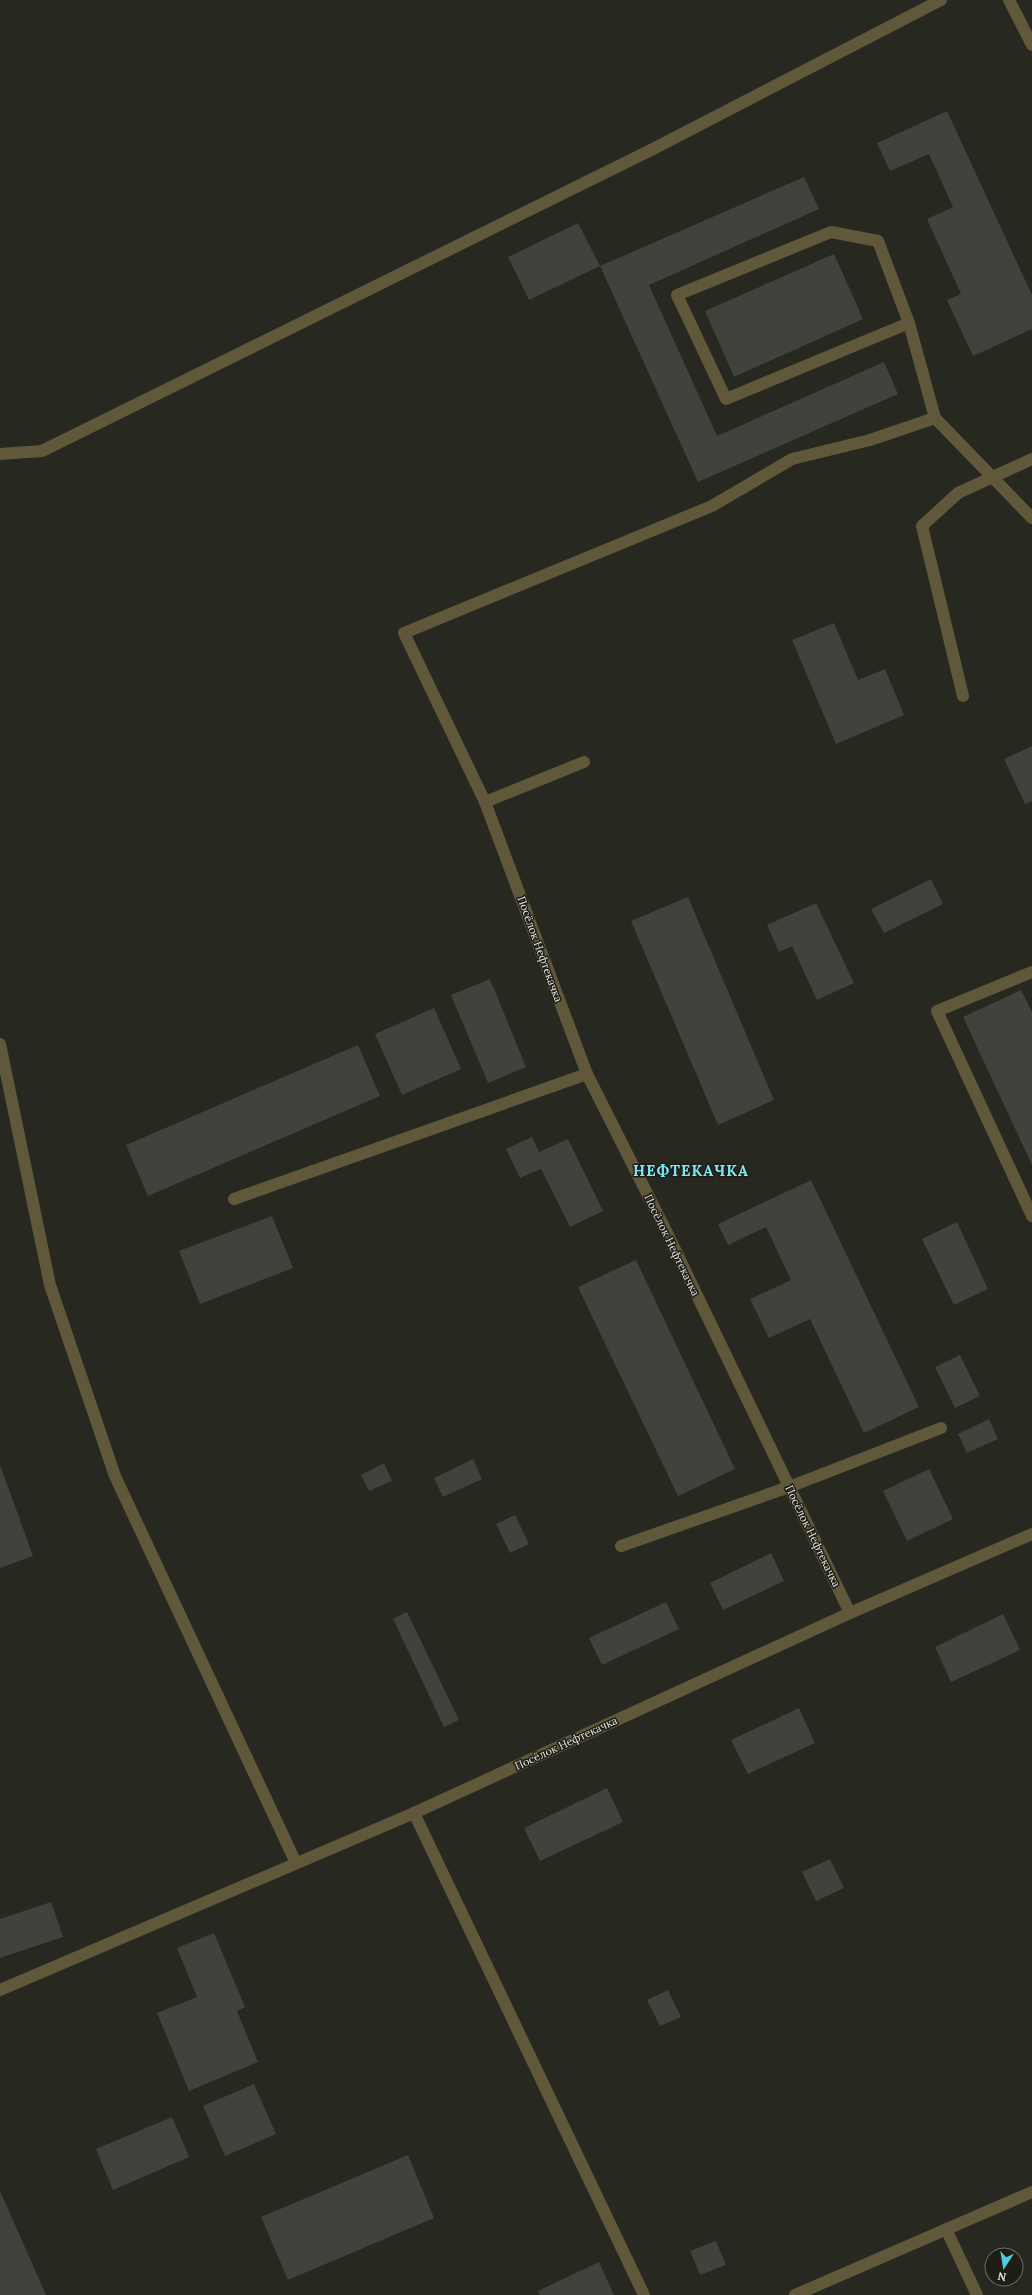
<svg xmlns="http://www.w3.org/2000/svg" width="1032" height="2295" font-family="Lora,serif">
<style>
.building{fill:#3f433b}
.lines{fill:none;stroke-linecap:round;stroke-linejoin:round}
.service{stroke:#61573a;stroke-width:12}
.minor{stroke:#61573a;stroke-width:12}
.labels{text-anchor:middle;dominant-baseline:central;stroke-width:3;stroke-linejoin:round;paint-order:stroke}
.street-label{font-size:11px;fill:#e6e7e1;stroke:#1e1e16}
.district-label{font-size:15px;font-weight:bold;letter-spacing:1px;fill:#7fe7fa;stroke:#1e1e16}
</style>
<rect width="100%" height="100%" fill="#27281f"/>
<!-- building -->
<g class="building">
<polygon points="947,111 1032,295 1032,329 973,356 947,300 961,294 927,219 953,207 929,154 890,171 877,143"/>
<polygon points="804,177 819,209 649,285 717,436 884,362 898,394 698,482 600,266"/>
<polygon points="578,223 600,266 529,300 508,257"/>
<polygon points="834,254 863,319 734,377 705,311"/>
<polygon points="834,623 858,680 885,669 904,715 836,744 792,640"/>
<polygon points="1032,746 1032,801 1025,804 1004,759"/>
<polygon points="931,879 943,904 884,933 871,909"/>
<polygon points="688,897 774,1100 718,1125 631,921"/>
<polygon points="816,903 854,983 817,1000 792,946 779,952 767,925"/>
<polygon points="490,979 526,1067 488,1083 451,995"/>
<polygon points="1021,990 1032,1012 1032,1165 963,1017"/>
<polygon points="434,1008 461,1069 402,1095 375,1034"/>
<polygon points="358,1045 380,1096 148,1196 126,1145"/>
<polygon points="532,1137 539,1152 568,1139 603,1211 570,1227 541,1169 520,1178 506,1149"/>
<polygon points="811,1180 919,1407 864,1433 810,1319 769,1338 750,1299 791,1280 766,1227 728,1245 718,1224"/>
<polygon points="272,1216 293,1268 200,1304 179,1251"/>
<polygon points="957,1222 988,1289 954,1305 922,1239"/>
<polygon points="636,1260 735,1469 678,1496 578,1287"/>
<polygon points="960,1355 980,1396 955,1408 935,1367"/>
<polygon points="989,1419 998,1439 967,1453 958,1434"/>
<polygon points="473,1459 482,1479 443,1497 434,1478"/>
<polygon points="384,1463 392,1481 369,1491 361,1475"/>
<polygon points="0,1465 33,1556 0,1568"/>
<polygon points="929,1469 953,1519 907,1541 883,1491"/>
<polygon points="515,1515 529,1544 510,1553 496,1524"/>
<polygon points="771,1553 784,1581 723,1610 710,1583"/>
<polygon points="666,1602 679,1629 602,1665 589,1638"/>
<polygon points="407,1612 459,1720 444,1727 393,1619"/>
<polygon points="1003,1614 1020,1650 951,1682 935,1647"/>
<polygon points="799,1708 815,1743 748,1774 731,1740"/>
<polygon points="607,1788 623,1822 540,1861 524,1828"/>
<polygon points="830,1859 844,1888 816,1901 802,1872"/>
<polygon points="51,1902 63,1937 0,1958 0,1919"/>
<polygon points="214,1933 245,2007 237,2011 258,2062 189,2091 157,2013 197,1997 177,1948"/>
<polygon points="668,1990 681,2017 660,2026 647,2000"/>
<polygon points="254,2084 276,2134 225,2156 203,2106"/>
<polygon points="172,2117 189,2157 113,2190 96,2149"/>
<polygon points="408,2155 434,2218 288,2280 261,2217"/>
<polygon points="0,2191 46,2295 0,2295"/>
<polygon points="716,2241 726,2265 700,2275 690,2251"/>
<polygon points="599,2262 614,2295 540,2295 538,2291"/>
</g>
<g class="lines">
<!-- service -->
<g class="service">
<polyline points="909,323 726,399 677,295 831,232 878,241 909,323 935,418 1032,518"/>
<polyline points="0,454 42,451 653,149 941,0"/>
<polyline points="963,696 922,526 958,493 1032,459"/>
<polyline points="584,762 485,802 404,633 712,506 792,459 870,440 935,418"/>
<polyline points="485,802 587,1074 667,1233 850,1613"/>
<polyline points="1032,972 937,1011 1032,1216"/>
<polyline points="0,1044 50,1285 115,1476 296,1863"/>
<polyline points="234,1199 587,1074"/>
<polyline points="621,1546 789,1487 941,1428"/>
<polyline points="0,1990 414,1813"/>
</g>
<!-- minor -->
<g class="minor">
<polyline points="1009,0 1032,45"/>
<polyline points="946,2229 977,2295"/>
<polyline points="644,2295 414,1813 850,1613 1032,1534"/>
<polyline points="795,2295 1032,2192"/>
</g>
</g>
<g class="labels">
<!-- street labels -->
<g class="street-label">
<text transform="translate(540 949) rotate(70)">Посёлок Нефтекачка</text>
<text transform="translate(672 1245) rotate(64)">Посёлок Нефтекачка</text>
<text transform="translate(813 1536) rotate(64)">Посёлок Нефтекачка</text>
<text transform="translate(566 1743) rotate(-25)">Посёлок Нефтекачка</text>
</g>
<!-- district labels -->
<g class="district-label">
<text x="691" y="1170">НЕФТЕКАЧКА</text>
</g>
</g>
<!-- north arrow -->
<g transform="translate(1004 2267) rotate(192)"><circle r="19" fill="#1e1e16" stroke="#6e6e67"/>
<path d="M0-3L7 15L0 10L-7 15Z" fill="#54cade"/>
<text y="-6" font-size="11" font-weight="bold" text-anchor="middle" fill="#e6e7e1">N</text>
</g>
</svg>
